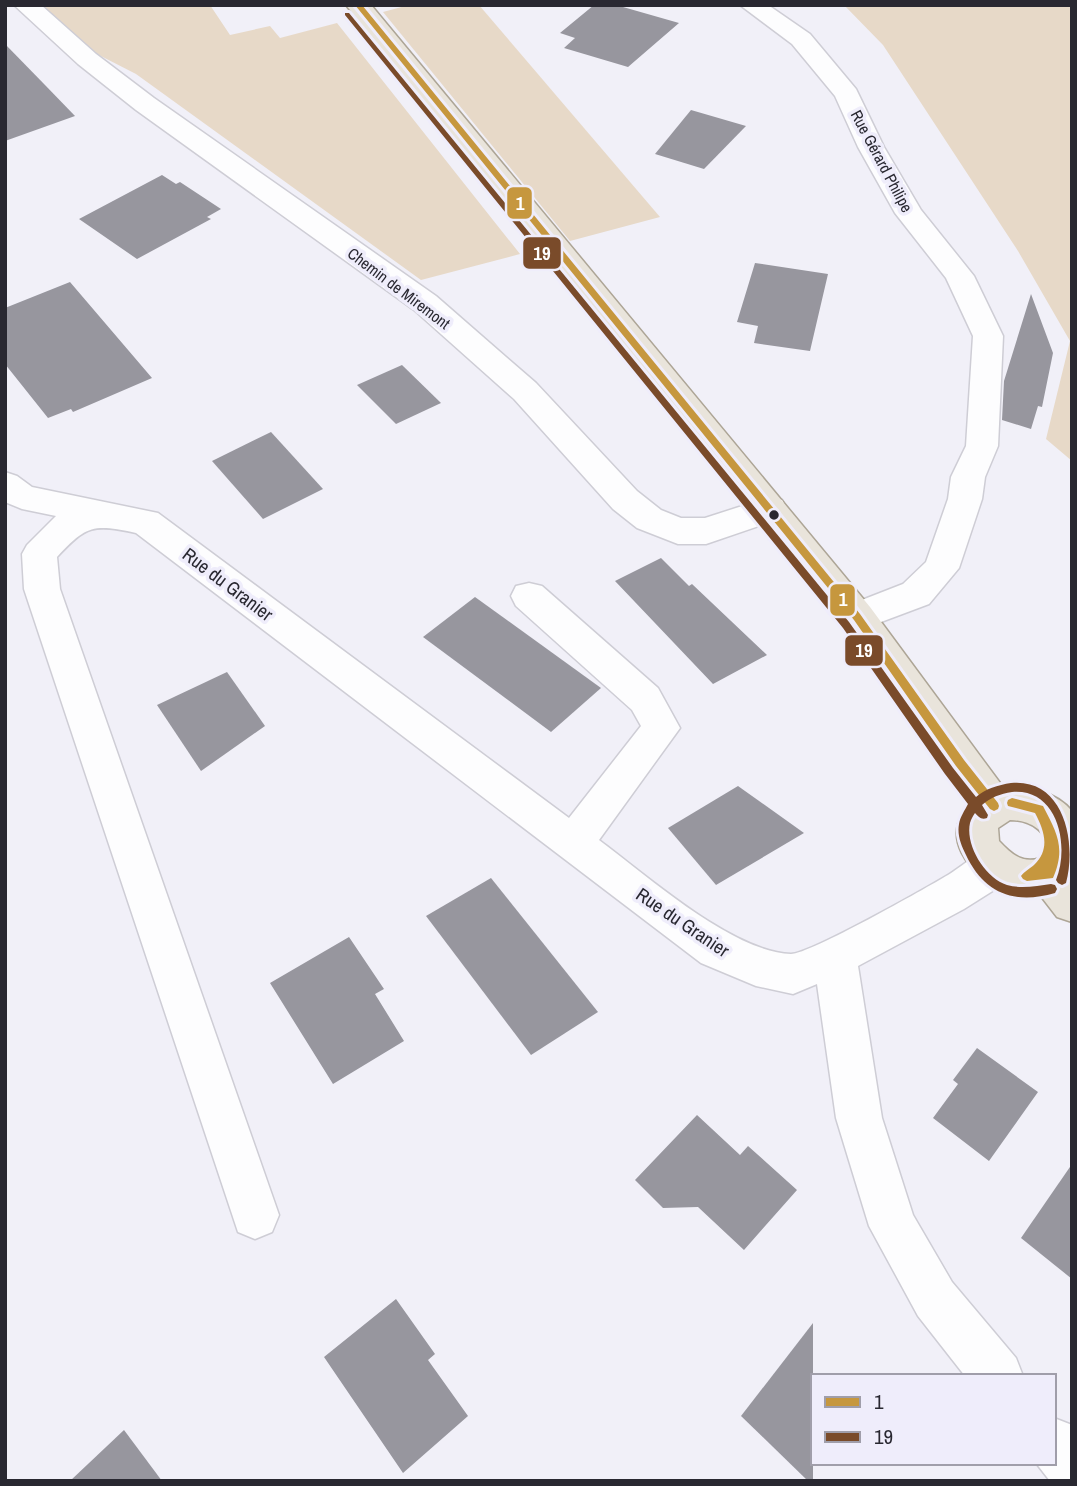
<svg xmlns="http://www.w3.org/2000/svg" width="1077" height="1486" font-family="'Archivo Narrow',sans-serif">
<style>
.green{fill:#e7d9c8}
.building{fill:#97969e}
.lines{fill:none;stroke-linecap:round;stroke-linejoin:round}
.minor-casing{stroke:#cecdd5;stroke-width:3}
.major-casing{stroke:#ada596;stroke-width:3}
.minor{fill:#fdfdfe;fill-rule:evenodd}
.major{fill:#e9e4db;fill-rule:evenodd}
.bus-1-casing{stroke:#efedfb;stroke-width:6}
.bus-2-casing{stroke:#efedfb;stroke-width:6}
.bus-1{fill:#c6973e;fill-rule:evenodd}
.bus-2{fill:#7a4b2a;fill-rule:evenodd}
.bus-dot{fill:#292831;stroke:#efedfb;stroke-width:2.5}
.labels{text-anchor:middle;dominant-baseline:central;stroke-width:7;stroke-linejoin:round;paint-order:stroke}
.far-street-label{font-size:16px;fill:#292831;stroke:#efedfb}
.street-label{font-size:19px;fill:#292831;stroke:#efedfb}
.line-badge{stroke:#efedfb;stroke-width:2.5}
.badge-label{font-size:19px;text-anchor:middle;font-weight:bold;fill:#fff}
</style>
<rect width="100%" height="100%" fill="#f1f0f8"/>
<!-- green -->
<g class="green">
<polygon points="35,5 210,5 230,35 270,26 280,38 337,23 520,254 421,280 136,74 91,51"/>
<polygon points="409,5 479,5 660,217 570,241 383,12"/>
<polygon points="844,5 1072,5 1072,461 1046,439 1070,341 1018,251 883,45"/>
</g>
<!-- building -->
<g class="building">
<polygon points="594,5 616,5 679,23 628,67 564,48 575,38 560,33"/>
<polygon points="5,44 45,85 75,116 5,141"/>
<polygon points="691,110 746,126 704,169 655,154"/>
<polygon points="162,175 176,184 180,182 221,209 207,217 211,219 137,259 79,219"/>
<polygon points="755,263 828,274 810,351 754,343 758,326 737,322"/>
<polygon points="70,282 152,378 73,412 71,409 48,418 5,364 5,308"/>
<polygon points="1031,294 1053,353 1042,407 1038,406 1031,429 1002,420 1004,381"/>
<polygon points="402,365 441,403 396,424 357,385"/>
<polygon points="271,432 323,489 263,519 212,461"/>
<polygon points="661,558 689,586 692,584 767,655 713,684 615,581"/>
<polygon points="475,597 601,688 551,732 423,637"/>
<polygon points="227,672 265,726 201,771 157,705"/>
<polygon points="738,786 804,833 716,885 668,828"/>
<polygon points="491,878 598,1012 531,1055 426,916"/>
<polygon points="349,937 384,989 375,994 404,1041 333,1084 270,983"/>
<polygon points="977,1048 1038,1092 989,1161 933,1118 958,1084 953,1080"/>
<polygon points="697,1115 740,1155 748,1146 797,1190 744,1250 698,1207 663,1208 635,1180"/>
<polygon points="1072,1164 1072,1279 1021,1238"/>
<polygon points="396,1299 435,1354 428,1360 468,1416 403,1473 324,1357"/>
<polygon points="813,1323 813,1481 808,1481 741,1416"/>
<polygon points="124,1430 162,1481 70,1481"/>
</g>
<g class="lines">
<!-- minor casing -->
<g class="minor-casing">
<g id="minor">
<polygon points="14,5 41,5 96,54 154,98 436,296 536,383 637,491 661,510 681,518 705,518 770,497 782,500 787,509 782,518 706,544 678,544 637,528 613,509 514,399 414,310 136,110 78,64"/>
<polygon points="740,5 768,5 810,34 856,89 884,147 921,210 974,276 1003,336 998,446 985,477 982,499 959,568 929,604 857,631 844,627 839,617 844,607 903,584 926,562 948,499 951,477 966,446 973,336 946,278 895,213 858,147 835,96 792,44"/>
<path d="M5,472L17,476L32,487L158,513L569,818L641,726L632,710L516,606L511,596L516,586L529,583L542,586L658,688L680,728L599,840C646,875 732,952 791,954C810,954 926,888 948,875C961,867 980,850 995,849C1000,849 1006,853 1010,854L1016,867L1010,880L964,909L858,966L882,1118L913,1215L952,1282L1016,1358L1023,1376H965L918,1316L869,1226L836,1118L817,984L793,994L756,986L701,963L136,533C93,524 87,525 57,557L60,589L279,1215L272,1232L255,1239L238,1232L24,589L22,554L27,545L56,516L22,509L5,502Z"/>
<polygon points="1054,1418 1072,1425 1072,1481 1050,1481 1036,1463 1054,1463"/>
</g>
</g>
<!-- major casing -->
<g class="major-casing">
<path id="major" d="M346,5H371L870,607L1003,787C1026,783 1057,793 1072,811V922L1057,917L1040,895C1005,903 948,863 958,824C960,817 965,810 970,804L844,627ZM1010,820C1030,820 1055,833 1043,857C1024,865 1012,855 999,841L998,828Z"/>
</g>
<!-- minor -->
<use href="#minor" class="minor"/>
<!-- major -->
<use href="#major" class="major"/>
<!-- bus-1 casing -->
<g class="bus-1-casing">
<g id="bus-1">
<polygon points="355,5 362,5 860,614 964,760 998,803 999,806 998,809 994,811 990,809 956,766 854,620"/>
<path d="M1012,798L1043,806C1057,833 1066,848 1053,878L1027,881L1023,879L1021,876C1025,871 1029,869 1034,865C1051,849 1044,830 1035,813L1008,806L1007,803L1008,800Z"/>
</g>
</g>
<!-- bus-2 casing -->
<g class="bus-2-casing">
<path id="bus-2" d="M345,13H349L849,622L953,768L976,797C985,789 998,785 1011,783C1064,778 1077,842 1066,883L1062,885L1058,883L1056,880C1070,846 1058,788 1012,792C1000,794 991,797 982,805L988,815L987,818C981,820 979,817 975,813C973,816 971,819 970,823C965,845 985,878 1007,885C1021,889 1037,886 1051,884L1055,885L1057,889L1055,893C1014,905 984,893 966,855C961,845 957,835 959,824C960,817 965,810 968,804L945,774L843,628L345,15Z"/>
</g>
<!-- bus-1 -->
<use href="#bus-1" class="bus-1"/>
<!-- bus-2 -->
<use href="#bus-2" class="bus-2"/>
</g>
<!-- markers -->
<circle class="bus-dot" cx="774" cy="515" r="6"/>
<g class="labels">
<!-- far-street labels -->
<g class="far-street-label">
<text transform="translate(882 161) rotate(62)">Rue Gérard Philipe</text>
<text transform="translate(399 288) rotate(37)">Chemin de Miremont</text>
</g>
<!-- street labels -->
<g class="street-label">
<text transform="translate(228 584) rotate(37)">Rue du Granier</text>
<text transform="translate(683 922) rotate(34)">Rue du Granier</text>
</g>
</g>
<g class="line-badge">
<rect x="506" y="186" width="27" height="34" rx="7" fill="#c6973e"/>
<rect x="522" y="236" width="40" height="34" rx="7" fill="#7a4b2a"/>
<rect x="829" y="583" width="27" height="34" rx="7" fill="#c6973e"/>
<rect x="844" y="634" width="40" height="33" rx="7" fill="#7a4b2a"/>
</g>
<g class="badge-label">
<text x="520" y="210">1</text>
<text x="542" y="260">19</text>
<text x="843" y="606">1</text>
<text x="864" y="657">19</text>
</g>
<!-- border -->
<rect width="1077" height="1486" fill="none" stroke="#292831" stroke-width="14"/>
<!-- legend -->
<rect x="811" y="1374" width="245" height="91" fill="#efedfb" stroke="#a09eaa" stroke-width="2"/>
<rect x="825" y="1397" width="35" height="10" fill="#c6973e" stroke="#a09eaa" stroke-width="2"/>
<text x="874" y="1409" font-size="21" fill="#292831">1</text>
<rect x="825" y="1432" width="35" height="10" fill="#7a4b2a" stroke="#a09eaa" stroke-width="2"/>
<text x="874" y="1444" font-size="21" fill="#292831">19</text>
</svg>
